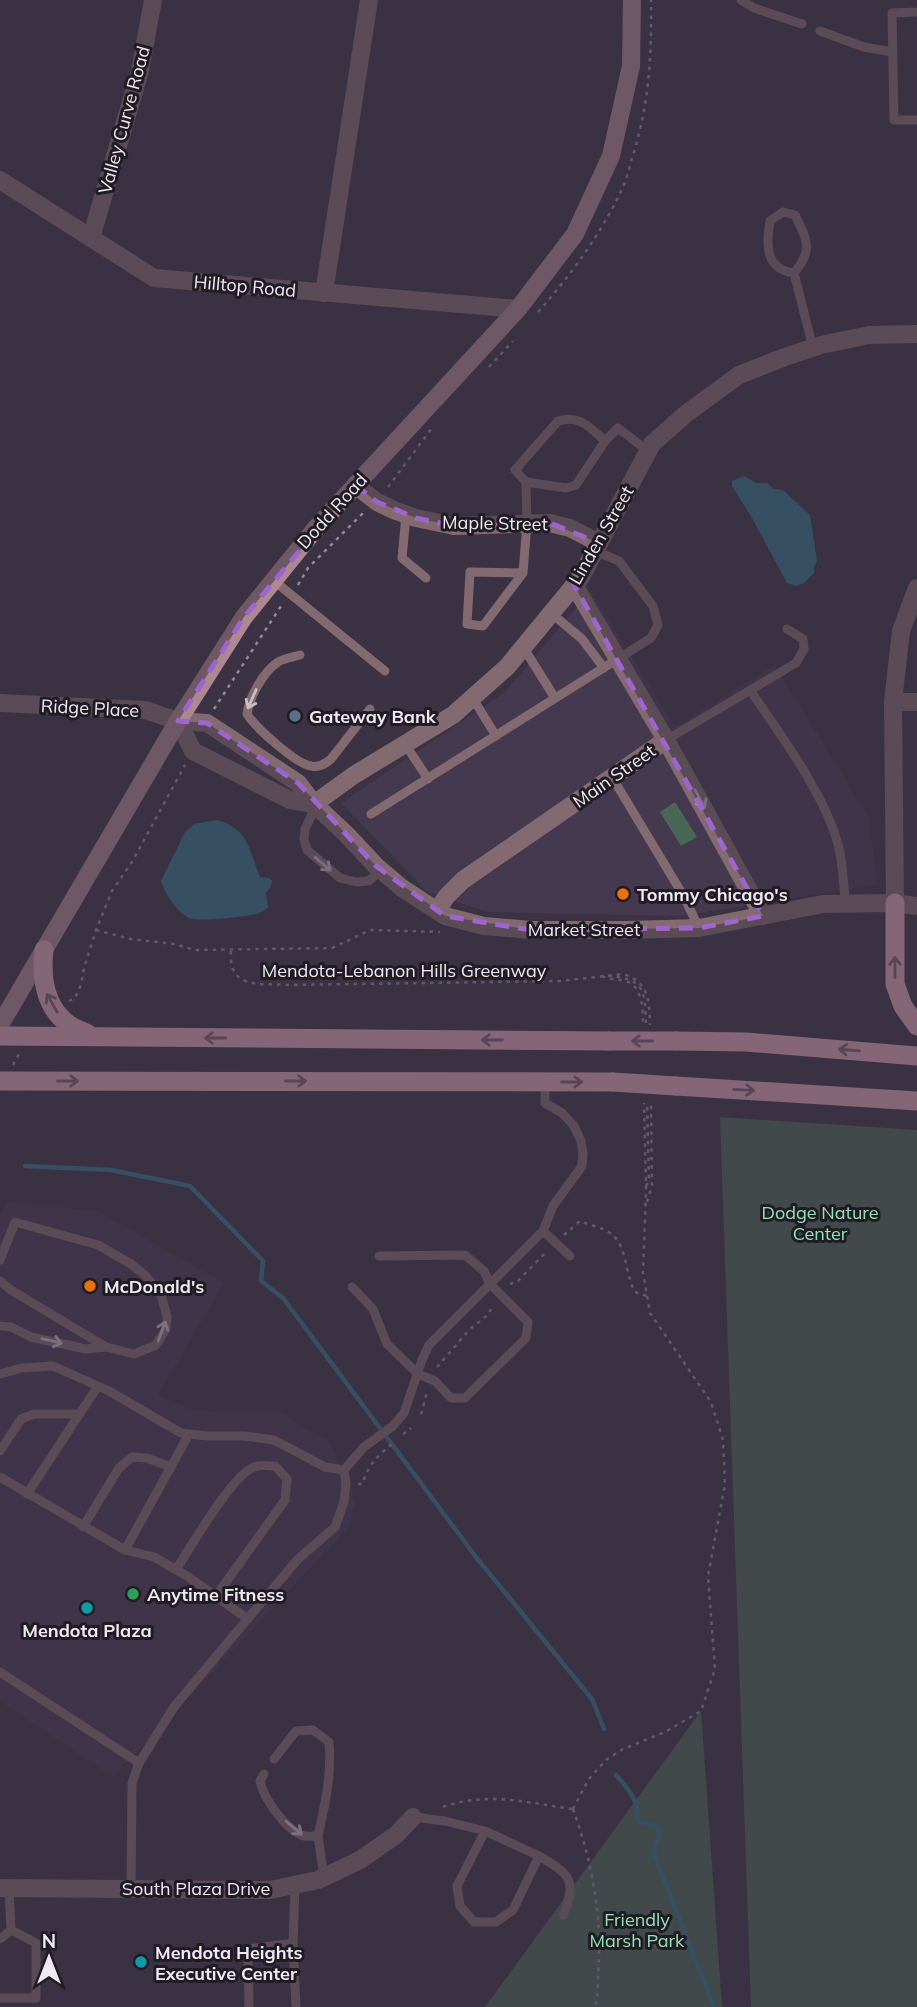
<svg xmlns="http://www.w3.org/2000/svg" width="917" height="2007" font-family="Mulish,sans-serif">
<style>
.built{fill:#453950}
.green{fill:#496755}
.water{fill:#347489}
.lines{fill:none;stroke-linecap:round;stroke-linejoin:round}
.stream{stroke:#347489;stroke-width:4.5}
.path{stroke:#918a98;stroke-width:2.5;stroke-dasharray:3.5 5;stroke-linecap:butt}
.service{stroke:#836a70;stroke-width:9}
.minor{stroke:#836a70;stroke-width:18}
.tertiary{stroke:#836a70;stroke-width:18}
.secondary{stroke:#ae8790;stroke-width:18}
.trunk{stroke:#dea6b4;stroke-width:19}
.trunk-bridge{stroke:#dea6b4;stroke-width:19}
.oneway{stroke:#c9bdc6}
.oneway2{stroke:#7f616c}
.marked{fill:none;stroke:#9e65cf;stroke-width:5;stroke-dasharray:14 9;stroke-linejoin:round}
.service-dot{fill:#5c6f8a;stroke:#201c24;stroke-width:2.5}
.food-dot{fill:#e8710a;stroke:#201c24;stroke-width:2.5}
.leisure-dot{fill:#2e9e5b;stroke:#201c24;stroke-width:2.5}
.culture-dot{fill:#0f9aa8;stroke:#201c24;stroke-width:2.5}
.labels{text-anchor:middle;dominant-baseline:central;stroke-width:6;stroke-linejoin:round;paint-order:stroke}
.street-label{font-size:18px;fill:#efe9f4;stroke:#201c24}
.poi-label{font-size:18px;font-weight:bold;fill:#efe9f4;stroke:#201c24;text-anchor:start}
.park-label{font-size:18px;fill:#93e2b3;stroke:#201c24}
</style>
<rect width="100%" height="100%" fill="#3b3243"/>
<!-- built -->
<g class="built">
<polygon points="591,591 675,727 775,665 869,818 877,885 680,916 488,912 427,892 341,803 504,693"/>
<polygon points="7,1202 97,1211 224,1283 158,1395 195,1411 278,1412 330,1442 356,1503 348,1528 113,1777 0,1701 0,1213"/>
</g>
<!-- green -->
<g class="green">
<polygon points="675,802 697,837 681,846 660,812"/>
<polygon points="720,1117 917,1130 917,2007 751,2007"/>
<polygon points="701,1711 722,2007 485,2007"/>
</g>
<!-- water -->
<g class="water">
<polygon points="744,476 756,483 767,483 774,489 783,490 810,515 817,561 814,567 814,573 804,583 796,586 787,583 752,518 732,486 732,481"/>
<path d="M217,820C248,828 249,850 260,877L269,878L272,881L270,888L266,892L268,907C265,910 263,912 259,913C250,917 202,921 192,919C178,915 165,894 161,881L185,832L194,824Z"/>
</g>
<g class="lines">
<!-- stream -->
<g class="stream">
<polyline points="25,1166 111,1170 190,1186 263,1261 261,1281 283,1298 476,1557 592,1699 604,1729"/>
<path d="M616,1775C624,1784 633,1794 636,1805C638,1812 635,1815 639,1822L656,1826L660,1831L654,1848L655,1857L714,2007"/>
</g>
<!-- path -->
<g class="path">
<path d="M538,312C571,275 601,234 622,189C627,179 629,168 632,158C649,107 652,54 651,0"/>
<polyline points="489,367 513,341"/>
<polyline points="388,487 432,428"/>
<polyline points="298,585 308,568 364,512"/>
<polyline points="214,709 283,603"/>
<polyline points="96,930 131,939 174,944 195,950 332,948 370,930 440,932"/>
<path d="M231,951C228,990 260,983 289,985L561,981L623,974C649,982 649,1000 650,1025"/>
<path d="M602,976C610,980 617,979 625,981C642,985 643,1008 643,1023"/>
<path d="M608,976C646,978 645,993 646,1025"/>
<polyline points="69,1001 75,998 81,985 84,968 96,930 112,891 132,862 185,765"/>
<polyline points="13,1065 20,1052"/>
<polyline points="646,1186 649,1181 647,1102"/>
<polyline points="647,1202 652,1186 651,1101"/>
<path d="M564,1235L580,1221C588,1225 598,1226 607,1231C628,1242 624,1273 635,1292L647,1296"/>
<polyline points="510,1284 518,1281 546,1252"/>
<polyline points="437,1367 470,1329 489,1314 492,1305"/>
<polyline points="421,1414 427,1392"/>
<polyline points="403,1434 411,1428"/>
<path d="M358,1484H362C370,1463 375,1458 393,1443"/>
<path d="M443,1807C489,1791 527,1803 573,1809"/>
<polyline points="573,1809 588,1780 606,1760 623,1749 665,1732 701,1711 715,1669 708,1576 725,1484 723,1440 711,1402 650,1313 643,1273 646,1190 644,1103"/>
<path d="M573,1809C592,1862 603,1918 598,1975C598,1985 598,1997 595,2007"/>
</g>
<!-- service -->
<g class="service">
<polyline points="741,0 754,8 802,24"/>
<polyline points="917,12 892,13 894,120 917,120"/>
<polyline points="820,31 864,47 892,52"/>
<path d="M794,273C765,269 766,245 770,221L783,212L795,215C807,240 814,249 794,273L813,348"/>
<polyline points="605,441 618,428 648,451"/>
<polyline points="406,515 402,558 426,578"/>
<path d="M523,573L470,572L467,624L483,626L523,573L527,523L526,482L515,470L558,421C580,414 590,428 605,441L576,485L566,488L526,482"/>
<polyline points="273,580 385,671"/>
<polyline points="551,613 582,639 604,668"/>
<polyline points="523,647 555,698"/>
<path d="M300,655C293,657 284,658 278,662C263,672 249,698 247,714C255,727 296,764 311,766C319,768 325,764 331,759L370,709"/>
<path d="M750,690C780,734 824,793 838,844C843,864 844,883 845,903"/>
<polyline points="472,697 496,736"/>
<polyline points="666,740 796,663 804,649 803,639 787,629"/>
<polyline points="405,744 428,779"/>
<polyline points="612,777 683,895 699,928"/>
<polyline points="316,806 305,829 304,839 307,850 340,878 356,882 369,881 381,869"/>
<polyline points="371,814 651,638 658,625 653,606 619,561 595,551"/>
<polyline points="543,1231 570,1256"/>
<polyline points="0,1260 15,1222 98,1245 131,1264 146,1276 161,1295 167,1316 166,1329 156,1345 134,1354 106,1347 86,1349 31,1337 11,1327 0,1326"/>
<polyline points="0,1281 11,1290 106,1347"/>
<polyline points="352,1287 373,1309 387,1344 418,1374 435,1381 451,1398 465,1398 526,1338 528,1322 490,1284 484,1271 465,1255 379,1256"/>
<polyline points="0,1374 22,1368 53,1366 109,1391 181,1433 207,1436 244,1436 274,1440 325,1467 344,1470 346,1483 344,1502 335,1527 298,1559 234,1635 174,1707 139,1763 132,1783 131,1889"/>
<polyline points="0,1451 21,1419 34,1414 79,1414"/>
<polyline points="344,1470 364,1447 393,1426 404,1413 422,1360 429,1345 543,1231 553,1206 582,1166 583,1154 581,1141 574,1126 562,1113 545,1103 545,1082"/>
<polyline points="0,1477 125,1550 154,1557 187,1576 248,1619"/>
<polyline points="27,1494 98,1386"/>
<polyline points="83,1527 119,1468 132,1457 147,1458 171,1467"/>
<polyline points="125,1550 189,1434"/>
<path d="M176,1570C190,1548 232,1475 254,1467C260,1464 269,1466 275,1466L287,1479L285,1500L216,1596"/>
<polyline points="0,1672 139,1763"/>
<path d="M264,1774L260,1781C264,1799 284,1827 301,1835C306,1837 313,1836 318,1836C325,1805 332,1774 329,1742L313,1730L296,1731L274,1759"/>
<polyline points="413,1817 445,1821 485,1831 539,1856 513,1910 496,1922 474,1922 460,1906 457,1886 485,1831"/>
<polyline points="318,1836 324,1877"/>
<path d="M539,1856C569,1874 578,1879 563,1915"/>
<polyline points="295,1885 293,1943 296,2007"/>
<polyline points="9,1888 11,1930"/>
<polyline points="0,1939 11,1930"/>
<polyline points="0,1998 36,1998 36,1943 11,1930"/>
<polyline points="249,2007 248,1949 293,1943"/>
</g>
<!-- minor -->
<g class="minor">
<polyline points="0,180 154,278 518,309"/>
<polyline points="91,238 140,71 153,0"/>
<polyline points="324,293 369,0"/>
<polyline points="355,485 377,502 396,511 416,518 454,526 550,523 570,528 599,543"/>
<polyline points="574,585 666,740 763,916"/>
<polyline points="893,702 917,702"/>
<polyline points="0,703 145,710 178,721"/>
<polyline points="314,804 354,775 453,715 507,667 581,577 652,444 687,413 739,375 785,357 821,345 869,335 917,334"/>
<polyline points="895,903 893,702 901,631 917,588"/>
<polyline points="437,911 446,897 463,880 666,740"/>
<polyline points="0,1888 270,1890 318,1880 360,1860 396,1835 413,1817"/>
</g>
<!-- tertiary -->
<g class="tertiary">
<polyline points="178,721 207,723 298,783 314,804 346,834 376,866 402,888 445,916 484,926 531,930 627,930 699,928 823,904 895,903 917,906"/>
<polyline points="178,721 193,751 290,800 314,804"/>
</g>
<!-- secondary -->
<polyline class="secondary" points="0,1025 178,721 244,617 316,528 518,309 575,234 611,156 631,66 632,0"/>
<!-- trunk -->
<g class="trunk">
<polyline points="895,903 895,984 903,1006 917,1026"/>
<path d="M44,950C41,977 44,1006 68,1024C73,1028 82,1031 88,1034"/>
<polyline points="0,1036 609,1041"/>
<polyline points="676,1041 746,1042 917,1056"/>
<polyline points="0,1081 613,1082"/>
<polyline points="676,1086 917,1101"/>
</g>
<!-- trunk-bridge -->
<g class="trunk-bridge">
<polyline points="609,1041 676,1041"/>
<polyline points="613,1082 676,1086"/>
</g>
</g>
<!-- one-way arrows -->
<defs><path id="oneway-shaft" d="M-6 0H5M1.5-3L5.5 0L1.5 3" fill="none" stroke-width="1.6" stroke-linecap="round" stroke-linejoin="round" transform="scale(1.75)"/></defs>
<g class="oneway">
<use href="#oneway-shaft" transform="translate(252 699) rotate(114)"/>
<use href="#oneway-shaft" transform="translate(700 799) rotate(61)"/>
<use href="#oneway-shaft" transform="translate(323 864) rotate(40)"/>
<use href="#oneway-shaft" transform="translate(162 1331) rotate(-69)"/>
<use href="#oneway-shaft" transform="translate(52 1341) rotate(13)"/>
<use href="#oneway-shaft" transform="translate(294 1828) rotate(40)"/>
</g>
<g class="oneway2">
<use href="#oneway-shaft" transform="translate(895 967) rotate(-90)"/>
<use href="#oneway-shaft" transform="translate(52 1003) rotate(-119)"/>
<use href="#oneway-shaft" transform="translate(215 1038) rotate(-180)"/>
<use href="#oneway-shaft" transform="translate(492 1040) rotate(-180)"/>
<use href="#oneway-shaft" transform="translate(642 1041) rotate(-180)"/>
<use href="#oneway-shaft" transform="translate(849 1050) rotate(-175)"/>
<use href="#oneway-shaft" transform="translate(68 1081)"/>
<use href="#oneway-shaft" transform="translate(296 1081)"/>
<use href="#oneway-shaft" transform="translate(572 1082)"/>
<use href="#oneway-shaft" transform="translate(744 1090) rotate(3)"/>
</g>
<!-- marked area -->
<path d="M0 0H917V2007H0ZM355,485L377,502L416,518L454,526L550,523L599,543L574,585L763,916L699,928L531,930L445,916L376,866L298,783L207,723L178,721L244,617Z" fill="#3b3243" fill-opacity=".55" fill-rule="evenodd"/>
<path class="marked" d="M355,485L377,502L416,518L454,526L550,523L599,543L574,585L763,916L699,928L531,930L445,916L376,866L298,783L207,723L178,721L244,617Z"/>
<!-- markers -->
<circle class="service-dot" cx="295" cy="716" r="7"/>
<g class="food-dot">
<circle cx="623" cy="894" r="7"/>
<circle cx="90" cy="1286" r="7"/>
</g>
<circle class="leisure-dot" cx="133" cy="1594" r="7"/>
<g class="culture-dot">
<circle cx="87" cy="1608" r="7"/>
<circle cx="141" cy="1962" r="7"/>
</g>
<g class="labels">
<!-- street labels -->
<g class="street-label">
<text transform="translate(124 120) rotate(-75)">Valley Curve Road</text>
<text transform="translate(245 286) rotate(5)">Hilltop Road</text>
<text transform="translate(332 511) rotate(-48)">Dodd Road</text>
<text transform="translate(495 523) rotate(1)">Maple Street</text>
<text transform="translate(601 535) rotate(-60)">Linden Street</text>
<text transform="translate(90 708) rotate(3)">Ridge Place</text>
<text transform="translate(614 776) rotate(-35)">Main Street</text>
<text x="584" y="929">Market Street</text>
<text x="404" y="970">Mendota-Lebanon Hills Greenway</text>
<text x="196" y="1888">South Plaza Drive</text>
</g>
<!-- poi labels -->
<g class="poi-label">
<text x="309" y="716">Gateway Bank</text>
<text x="637" y="894">Tommy Chicago's</text>
<text x="104" y="1286">McDonald's</text>
<text x="147" y="1594">Anytime Fitness</text>
<text x="87" y="1630" text-anchor="middle">Mendota Plaza</text>
<text x="155" y="1952">Mendota Heights<tspan x="155" dy="21">Executive Center</tspan></text>
</g>
<!-- park labels -->
<g class="park-label">
<text x="820" y="1212">Dodge Nature<tspan x="820" dy="21">Center</tspan></text>
<text x="637" y="1919">Friendly<tspan x="637" dy="21">Marsh Park</tspan></text>
</g>
</g>
<!-- north arrow -->
<g transform="translate(49 1958)" stroke="#201c24" stroke-width="5" paint-order="stroke">
<path d="M0-5L12 26L0 18L-12 26Z" fill="#efe9f4"/>
<text y="-10" font-size="19" font-weight="bold" text-anchor="middle" fill="#efe9f4">N</text>
</g>
</svg>
